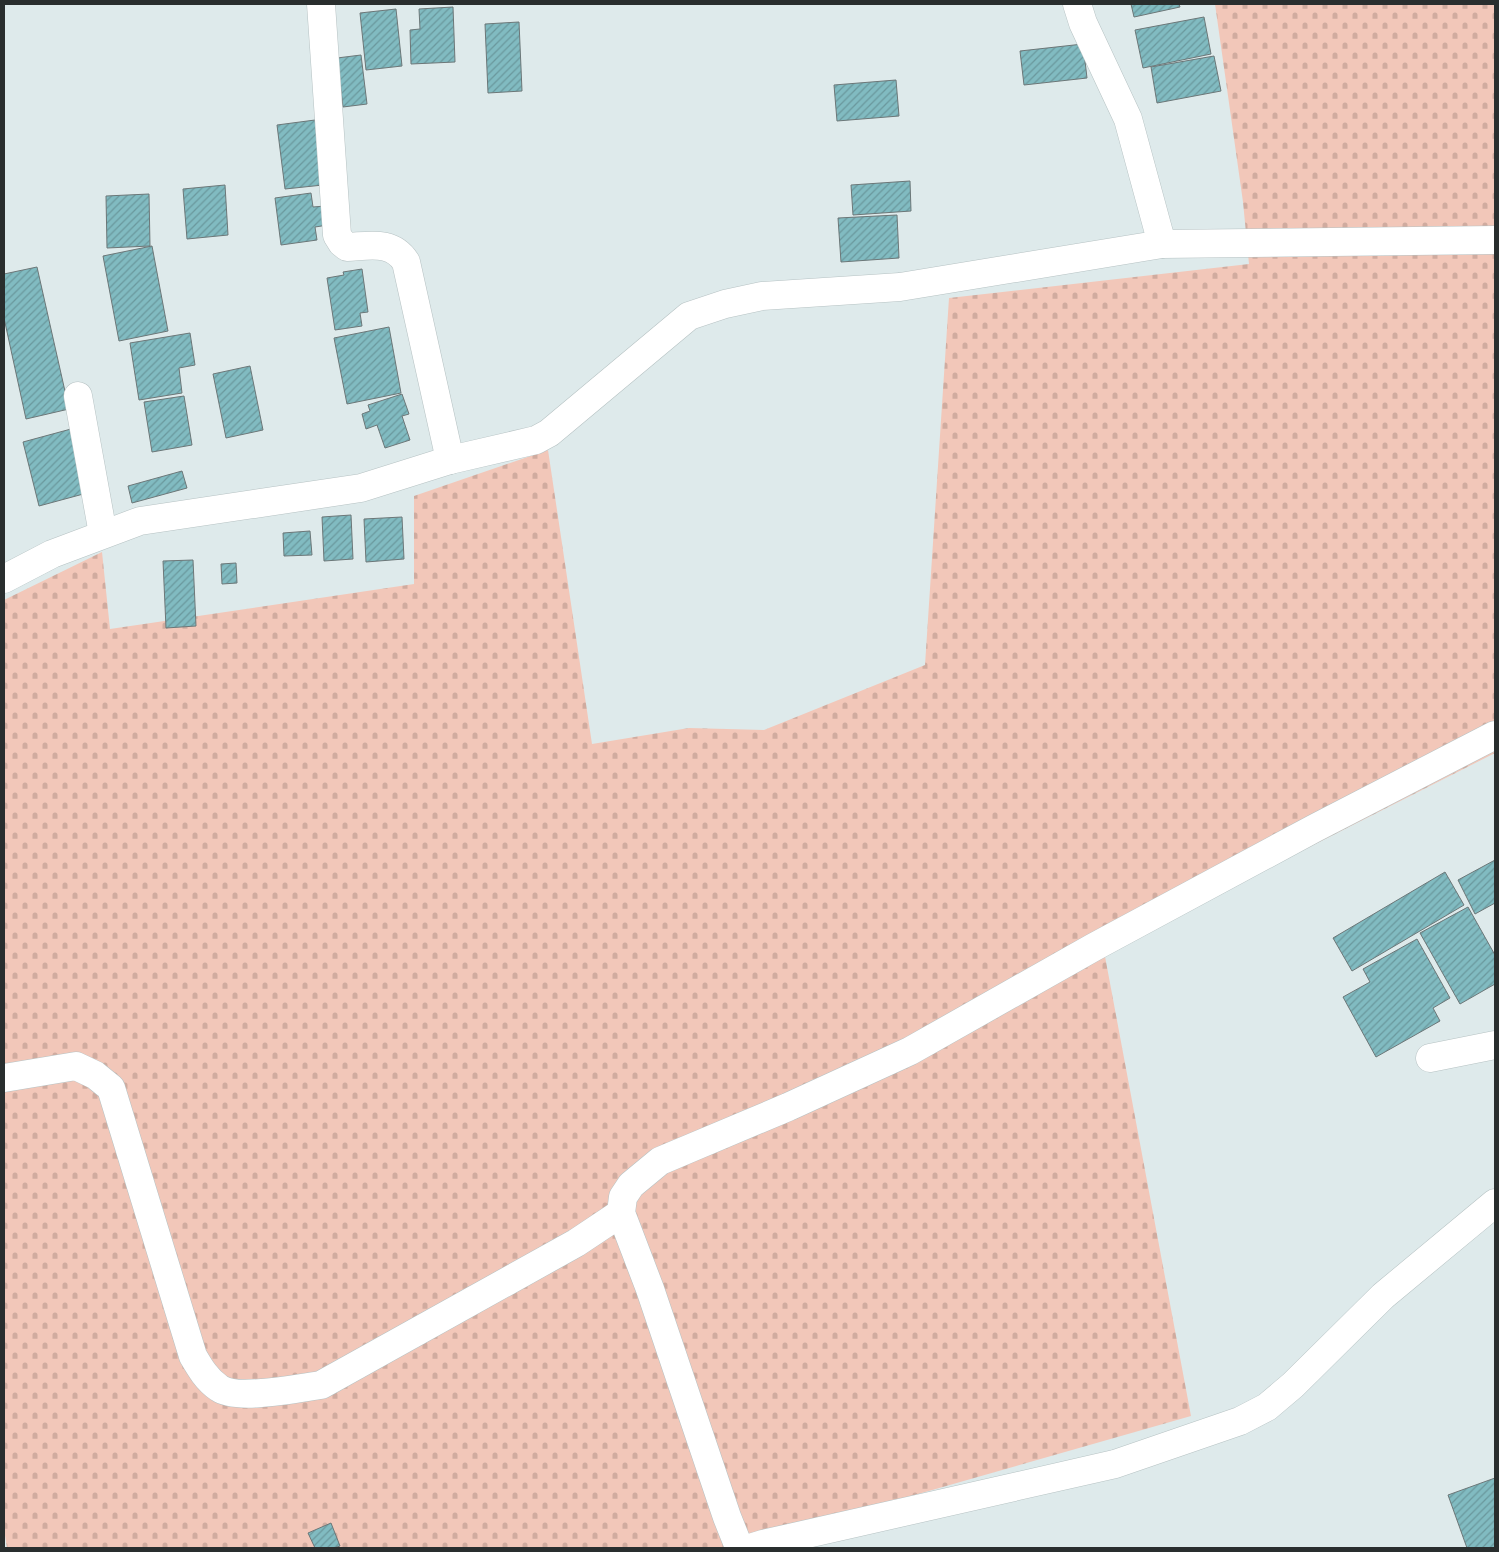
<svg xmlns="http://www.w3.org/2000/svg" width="1499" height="1552" font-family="'Nunito Sans',sans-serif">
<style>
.cemetery{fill:url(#cemetery-stones)}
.building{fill:url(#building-hatch);stroke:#6c7778}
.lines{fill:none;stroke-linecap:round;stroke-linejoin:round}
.minor-casing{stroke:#b6c2c3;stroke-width:29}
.minor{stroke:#fff;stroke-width:28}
</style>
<defs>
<pattern id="cemetery-stones" width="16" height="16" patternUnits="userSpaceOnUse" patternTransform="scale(1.25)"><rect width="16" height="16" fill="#f2c7b9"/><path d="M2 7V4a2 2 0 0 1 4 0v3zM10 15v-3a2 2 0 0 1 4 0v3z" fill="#d0ab9f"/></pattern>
<pattern id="building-hatch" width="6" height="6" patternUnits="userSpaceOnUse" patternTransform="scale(1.25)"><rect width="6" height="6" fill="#81bbc1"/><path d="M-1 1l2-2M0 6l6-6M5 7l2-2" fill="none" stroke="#6a989d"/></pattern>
</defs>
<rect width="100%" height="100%" fill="#deeaeb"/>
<!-- cemetery -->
<polygon class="cemetery" points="1215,4 1495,4 1495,753 1104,951 1191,1416 729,1548 7,1548 4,1529 4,600 102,552 110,629 414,584 414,496 548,450 592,744 689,728 764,730 925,665 949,298 1249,264 1243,202"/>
<!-- building -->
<g class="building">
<polygon points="1131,4 1179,4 1180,7 1134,17"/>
<polygon points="453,7 455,62 411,64 410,30 420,29 419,9"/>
<polygon points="396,9 402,66 366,70 360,13"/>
<polygon points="1204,17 1211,54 1143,68 1135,30"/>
<polygon points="519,22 522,91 488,93 485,24"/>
<polygon points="1083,44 1087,78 1024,85 1020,51"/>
<polygon points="361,55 367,104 343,107 337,58"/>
<polygon points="1214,56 1221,91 1157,103 1151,67"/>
<polygon points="896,80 899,116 837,121 834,85"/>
<polygon points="315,120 323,185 285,189 277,125"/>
<polygon points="910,181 911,211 853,215 851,185"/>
<polygon points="225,185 228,235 187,239 183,189"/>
<polygon points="311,193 313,207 325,206 328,225 315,227 317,240 281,245 275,198"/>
<polygon points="149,194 150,246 107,248 106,196"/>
<polygon points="897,215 899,258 841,262 838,218"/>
<polygon points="152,246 168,331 119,341 103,256"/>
<polygon points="37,267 69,409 26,419 4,318 4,274"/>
<polygon points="362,269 368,312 360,313 362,326 335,330 327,278 344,275 343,272"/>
<polygon points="389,327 401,393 347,404 334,338"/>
<polygon points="190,333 195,365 179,368 182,393 139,400 130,343"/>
<polygon points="250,366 263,430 226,438 213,374"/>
<polygon points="402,394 409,414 402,416 410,440 385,448 377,425 366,429 362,414 370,411 368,405"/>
<polygon points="184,396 192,445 152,452 144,402"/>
<polygon points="71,429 87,493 39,506 23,442"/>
<polygon points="182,471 187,488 132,503 128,486"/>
<polygon points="351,515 353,559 324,561 322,517"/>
<polygon points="402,517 404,559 366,562 364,519"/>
<polygon points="310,531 312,555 284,556 283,533"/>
<polygon points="193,560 196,626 166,628 163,561"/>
<polygon points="236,563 237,583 222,584 221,564"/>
<polygon points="1495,860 1495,903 1475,914 1458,880"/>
<polygon points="1445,872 1464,905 1352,971 1333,938"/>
<polygon points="1468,907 1495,955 1495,984 1460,1004 1420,933"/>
<polygon points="1417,939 1450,998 1433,1008 1440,1021 1376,1057 1343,997 1370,982 1363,969"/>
<polygon points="1495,1478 1495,1548 1467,1548 1448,1495"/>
<polygon points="331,1523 340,1546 334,1548 315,1548 308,1533"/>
</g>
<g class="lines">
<!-- minor casing -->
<g class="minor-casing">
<g id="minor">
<path d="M321,4L337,235L342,243L347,247C370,246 392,240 406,262L450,460"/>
<polyline points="1077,4 1083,23 1128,119 1162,244 1495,240"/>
<polyline points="78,396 103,534"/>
<polyline points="4,579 52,554 140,521 361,488 450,460 536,440 549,433 689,316 725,304 762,296 900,287 1162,244"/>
<polyline points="1430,1058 1495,1045"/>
<path d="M4,1078L76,1066L95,1075L111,1088L193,1356C200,1368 207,1380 219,1388C237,1401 299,1388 321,1385L576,1243L621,1213"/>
<polyline points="741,1548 737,1542 727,1517 650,1289 621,1213 623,1197 631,1185 660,1161 788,1107 910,1051 1094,947 1315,828 1495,735"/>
<polyline points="750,1548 763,1544 1115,1464 1240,1421 1267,1407 1293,1385 1383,1296 1495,1203"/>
</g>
</g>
<!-- minor -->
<use href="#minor" class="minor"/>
</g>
<!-- border -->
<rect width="1499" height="1552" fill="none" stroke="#292e2e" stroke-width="10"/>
</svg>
